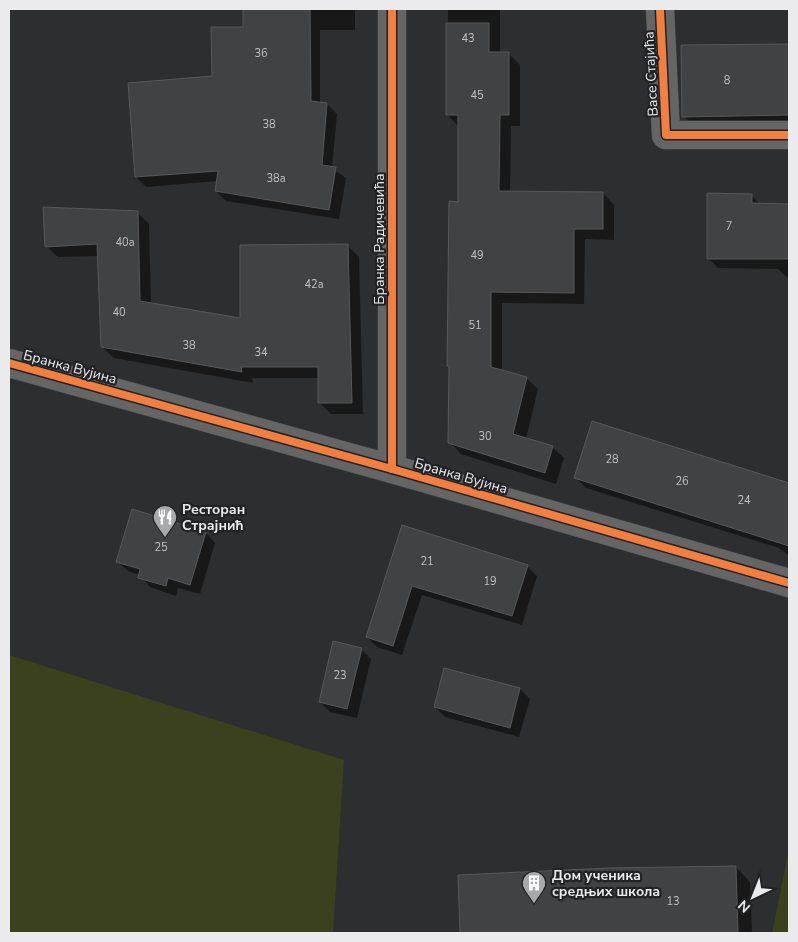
<svg xmlns="http://www.w3.org/2000/svg" width="798" height="942" font-family="'Nunito Sans',sans-serif">
<style>
.green{fill:#3b411d}
.shadow{fill:#0007}
.building{fill:#414243;stroke:#575859}
.lines{fill:none;stroke-linecap:round;stroke-linejoin:round}
.street-casing{stroke:#4b4c4d;stroke-width:29}
.street{stroke:#656565;stroke-width:28}
.cycleway-casing{stroke:#222326;stroke-width:11}
.cycleway{stroke:#f27e40;stroke-width:8}
.labels{text-anchor:middle;dominant-baseline:central;stroke-width:4.5;stroke-linejoin:round;paint-order:stroke}
.number-label{font-size:11px;fill:#c0c1c2}
.street-label{font-size:14px;fill:#ebebed;stroke:#222326}
.poi-label{font-size:14px;font-weight:bold;fill:#ebebed;stroke:#222326;text-anchor:start}
</style>
<rect width="100%" height="100%" fill="#2d2e2f"/>
<!-- green -->
<g class="green">
<polygon points="9,655 344,760 333,933 9,933"/>
<polygon points="789,849 789,933 772,933"/>
</g>
<!-- shadow -->
<g class="shadow">
<polygon points="245,9 355,9 355,30 320,30 320,103 327,104 337,114 332,168 346,178 339,219 226,201 216,191 218,181 146,187 136,177 213,77 245,28"/>
<polygon points="448,9 548,9 500,10 500,53 509,54 520,65 520,126 511,126 510,192 603,193 614,205 614,240 585,239 584,304 502,303 502,371 526,378 538,389 526,439 552,447 564,458 556,484 461,454 450,442 460,203 458,126 447,114"/>
<polygon points="789,45 789,127 696,129 684,116 682,47"/>
<polygon points="751,195 761,205 789,205 789,279 778,269 718,268 708,258"/>
<polygon points="138,213 149,224 151,304 241,319 348,246 359,257 363,414 331,414 319,402 319,378 252,378 253,383 114,358 102,347 98,256 58,257 46,246"/>
<polygon points="576,478 789,489 789,556 779,548 586,488"/>
<polygon points="403,527 527,566 537,576 522,625 422,595 402,655 377,647 367,637"/>
<polygon points="206,533 215,543 200,594 178,588 176,596 150,587 140,575 128,571 118,562"/>
<polygon points="361,649 371,659 357,718 330,712 320,702"/>
<polygon points="445,669 520,689 530,699 519,737 445,717 435,707"/>
<polygon points="736,867 750,882 752,933 461,933 459,876"/>
</g>
<!-- building -->
<g class="building">
<polygon points="243,9 310,9 311,101 327,103 322,165 336,167 329,210 215,191 218,171 135,177 128,83 212,76 211,27 243,27"/>
<polygon points="446,23 489,23 489,52 509,52 509,115 500,115 499,191 603,192 603,229 574,229 574,293 491,292 491,367 527,377 513,434 553,446 545,473 448,443 449,366 447,366 449,201 458,202 458,115 446,115"/>
<polygon points="789,44 789,115 682,117 681,45"/>
<polygon points="707,193 752,194 752,203 789,204 789,259 707,259"/>
<polygon points="43,207 138,211 140,301 240,318 240,245 348,244 352,403 318,403 318,367 241,367 242,372 101,347 97,244 45,247"/>
<polygon points="592,421 789,483 789,546 574,478"/>
<polygon points="132,509 206,532 190,585 168,578 166,586 138,578 140,569 116,562"/>
<polygon points="402,525 528,565 512,616 412,586 393,646 366,637"/>
<polygon points="333,641 362,648 347,709 319,702"/>
<polygon points="444,668 520,688 510,728 434,707"/>
<polygon points="736,866 738,933 460,933 458,875 609,868"/>
</g>
<g class="lines">
<!-- street casing -->
<g class="street-casing">
<g id="street">
<polyline points="660,9 666,135 789,135"/>
<polyline points="9,363 392,469 789,583"/>
<polyline points="392,469 392,9"/>
</g>
</g>
<!-- street -->
<use href="#street" class="street"/>
<!-- cycleway casing -->
<g class="cycleway-casing">
<g id="cycleway">
<polyline points="660,9 666,135 789,135"/>
<polyline points="9,363 392,469 789,583"/>
<polyline points="392,469 392,9"/>
</g>
</g>
<!-- cycleway -->
<use href="#cycleway" class="cycleway"/>
</g>
<!-- icons -->
<defs>
<g id="restaurant-pin" transform="scale(1.25)"><path d="M0 17L-7.5 6A9.5 9.5 0 1 1 7.5 6Z" fill="#a8a9aa" stroke="#222326"/><path d="M-5-6h1v4h1v-4h1v4h1v-4h1v5L-1.5 .5V6h-2V.5L-5-1ZM5-6V6H3V1.5H1.5Q1.5-4 5-6Z" fill="#fff"/></g>
<g id="building-pin" transform="scale(1.25)"><path d="M0 17L-7.5 6A9.5 9.5 0 1 1 7.5 6Z" fill="#a8a9aa" stroke="#222326"/><path d="M-4-6H4V6H1V3H-1V6H-4ZM-2.5-4.3h1.7v1.8h-1.7ZM.8-4.3h1.7v1.8H.8ZM-2.5-1h1.7V.8h-1.7ZM.8-1h1.7V.8H.8Z" fill="#fff"/></g>
</defs>
<g fill-rule="evenodd">
<use href="#restaurant-pin" x="165" y="517"/>
<use href="#building-pin" x="534" y="883"/>
</g>
<g class="labels">
<!-- number labels -->
<g class="number-label">
<text x="468" y="38">43</text>
<text x="261" y="53">36</text>
<text x="727" y="80">8</text>
<text x="477" y="95">45</text>
<text x="269" y="124">38</text>
<text x="276" y="178">38a</text>
<text x="729" y="226">7</text>
<text x="125" y="242">40a</text>
<text x="477" y="255">49</text>
<text x="314" y="284">42a</text>
<text x="119" y="312">40</text>
<text x="475" y="325">51</text>
<text x="189" y="345">38</text>
<text x="261" y="352">34</text>
<text x="485" y="436">30</text>
<text x="612" y="459">28</text>
<text x="682" y="481">26</text>
<text x="744" y="500">24</text>
<text x="161" y="547">25</text>
<text x="427" y="561">21</text>
<text x="490" y="581">19</text>
<text x="340" y="675">23</text>
<text x="673" y="901">13</text>
</g>
<!-- street labels -->
<g class="street-label">
<text transform="translate(651 74) rotate(-93)">Васе Стајића</text>
<text transform="translate(379 239) rotate(-90)">Бранка Радичевића</text>
<text transform="translate(70 367) rotate(15)">Бранка Вујина</text>
<text transform="translate(461 476) rotate(16)">Бранка Вујина</text>
</g>
<!-- poi labels -->
<g class="poi-label">
<text x="182" y="509">Ресторан<tspan x="182" dy="16">Страјнић</tspan></text>
<text x="552" y="875">Дом ученика<tspan x="552" dy="16">средњих школа</tspan></text>
</g>
</g>
<!-- border -->
<rect width="798" height="942" fill="none" stroke="#ebebed" stroke-width="20"/>
<!-- north arrow -->
<g transform="translate(753 897) rotate(223)" stroke="#222326" stroke-width="4" paint-order="stroke">
<path d="M0-4L9 19L0 12L-9 19Z" fill="#ebebed"/>
<text y="-8" font-size="14" font-weight="bold" text-anchor="middle" fill="#ebebed">N</text>
</g>
</svg>
